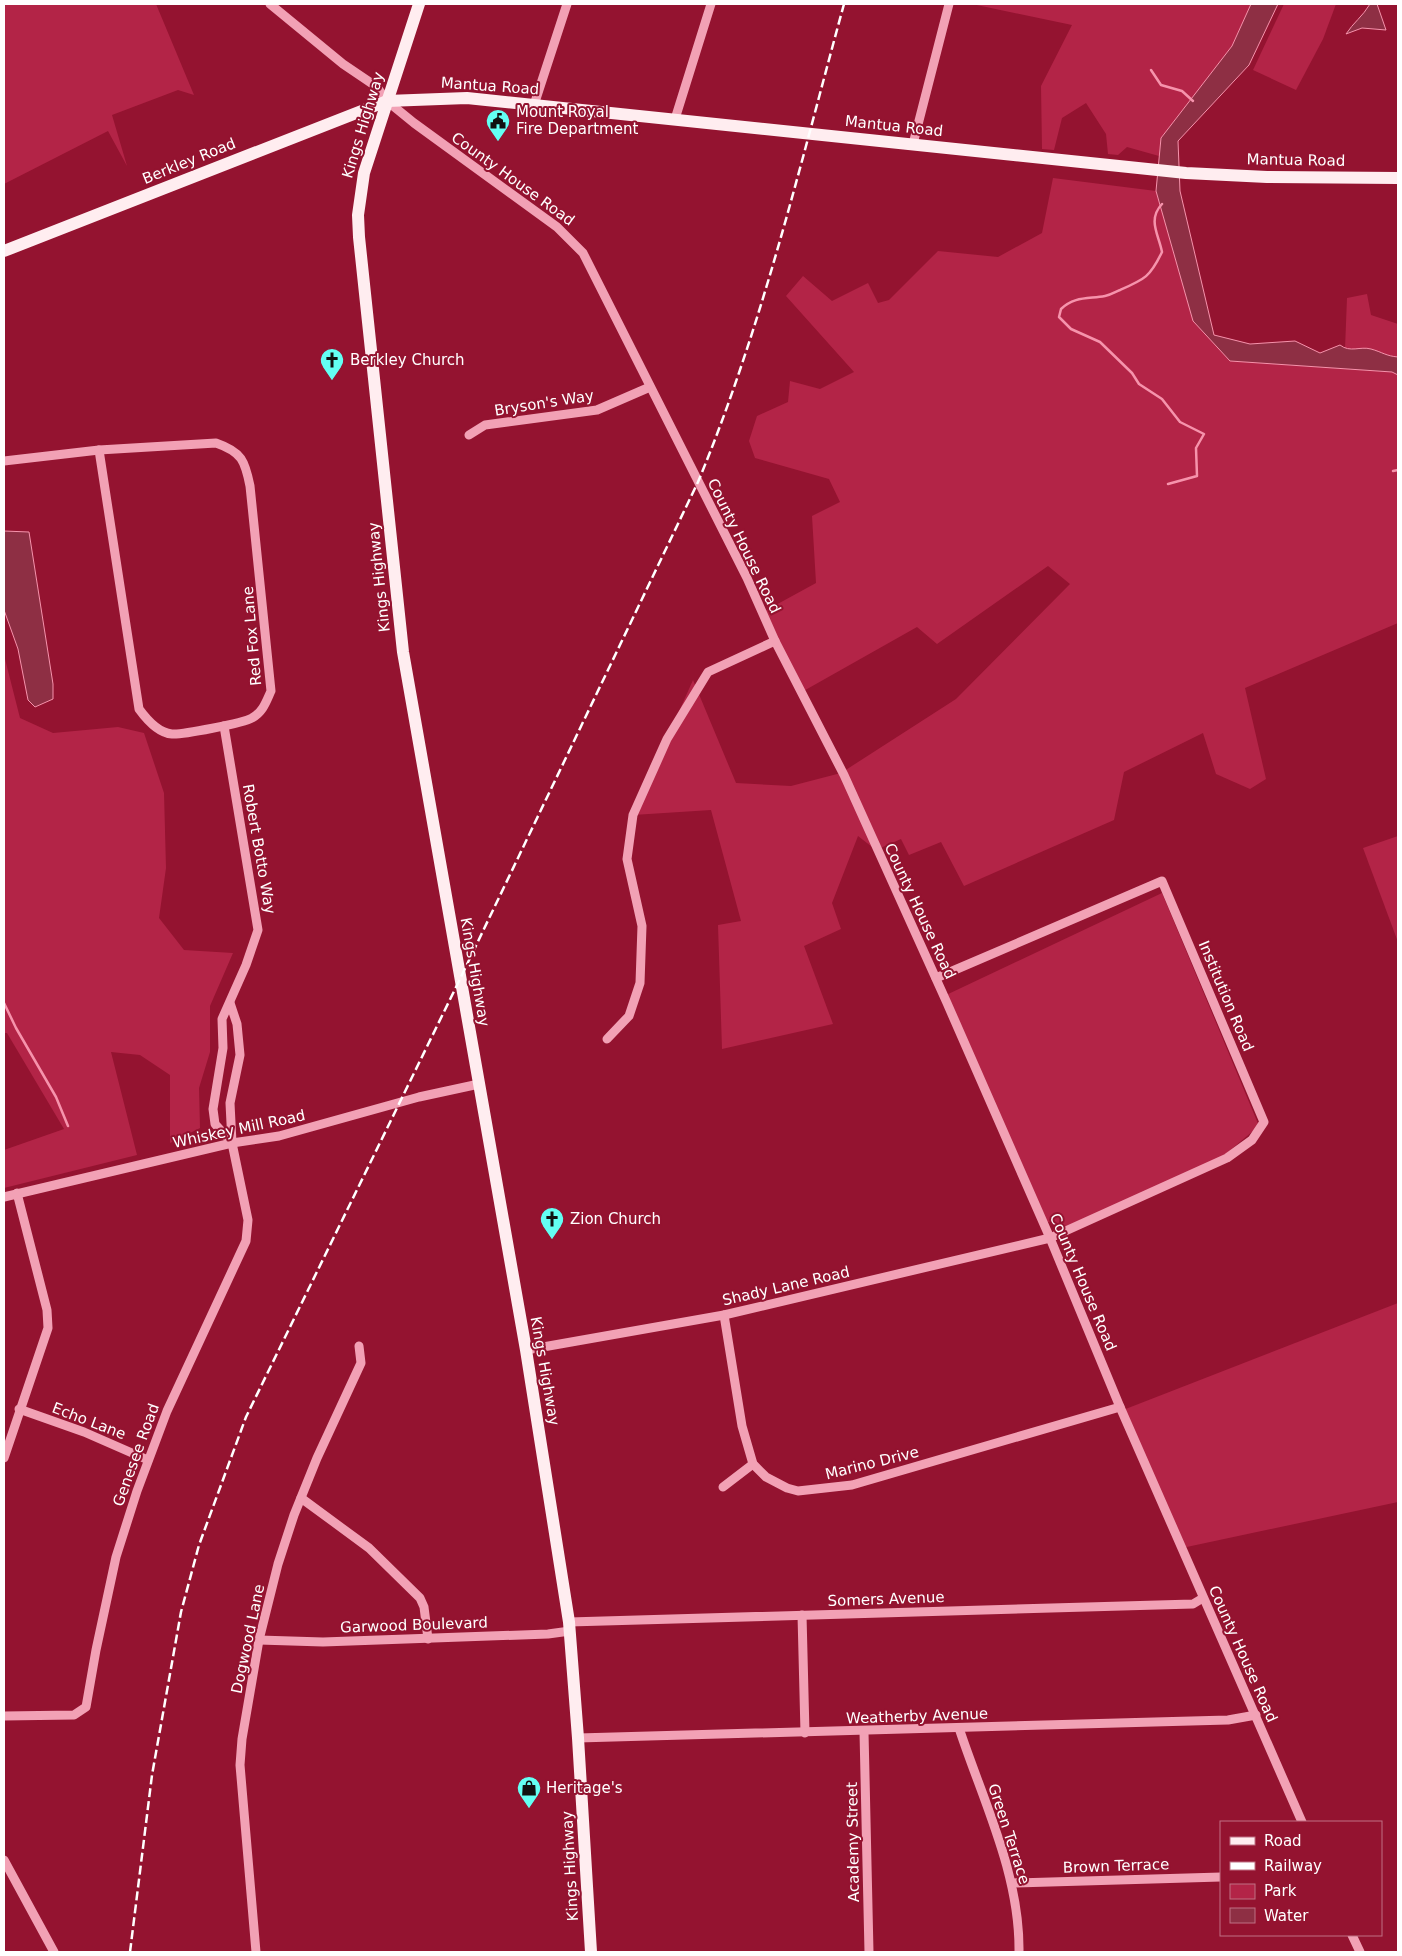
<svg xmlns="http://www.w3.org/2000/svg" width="1402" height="1956" font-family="'DejaVu Sans',sans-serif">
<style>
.green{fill:#b32447}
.water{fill:#8e2f44;stroke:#f693ac}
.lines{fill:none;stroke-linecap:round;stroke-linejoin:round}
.stream{stroke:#f693ac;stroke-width:2.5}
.minor{stroke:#f2a1b5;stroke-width:9}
.major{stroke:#ffedf0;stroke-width:12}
.rail{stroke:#fff;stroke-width:2.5;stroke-dasharray:9 4;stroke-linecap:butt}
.labels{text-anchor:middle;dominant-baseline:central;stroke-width:4;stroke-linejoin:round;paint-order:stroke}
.street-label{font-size:15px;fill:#fff;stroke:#941330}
.poi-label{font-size:15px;fill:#fff;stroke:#941330;text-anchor:start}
</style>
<rect width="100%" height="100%" fill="#941330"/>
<!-- green -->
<g class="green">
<polygon points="4,4 156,4 194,95 178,90 112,115 127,166 108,131 4,184"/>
<polygon points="972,4 1251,4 1232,46 1161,138 1159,156 1127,147 1118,155 1108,154 1106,134 1086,103 1062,118 1054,150 1042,149 1041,86 1072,25"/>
<polygon points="1284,4 1336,4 1323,39 1296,90 1253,70"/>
<polygon points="1053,178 1156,191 1193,321 1230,361 1392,372 1398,375 1398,623 1245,688 1266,779 1250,789 1216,774 1203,733 1124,772 1114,820 964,886 941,842 909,855 901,839 876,850 858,836 832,903 841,929 804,946 833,1024 722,1049 718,925 741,921 711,810 633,815 693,680 736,783 791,786 841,773 956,699 1070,584 1048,566 937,644 917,627 800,693 761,613 816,583 812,516 840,502 829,479 755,458 749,441 757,416 788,402 790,381 820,389 854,372 786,296 803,276 832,301 868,283 878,303 889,300 938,251 998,257 1042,233"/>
<polygon points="1367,294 1371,315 1398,324 1398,357 1381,354 1371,349 1345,349 1347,298"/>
<polygon points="4,655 20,718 53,733 118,727 144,733 164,793 166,868 159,918 184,950 233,953 210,1006 210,1052 199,1088 200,1128 170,1143 170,1075 140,1055 111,1052 137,1155 4,1188 4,1150 64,1129 7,1033 4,1033"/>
<polygon points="1398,836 1398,942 1363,848"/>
<polygon points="1162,893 1259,1126 1222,1157 1062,1229 1060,1225 1044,1221 944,996"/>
<polygon points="1398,1303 1398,1502 1182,1548 1123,1410"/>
</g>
<!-- water -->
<g class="water">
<path d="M1251,4H1278L1249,65L1178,141L1180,191L1214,335L1250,344L1295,341L1320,353L1340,345C1350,353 1360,346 1371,349C1382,352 1386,356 1398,357V375L1392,372L1230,361L1193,321L1156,191L1161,138L1232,46Z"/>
<path d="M1370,4H1377L1386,30L1362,28L1346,34C1353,23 1363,16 1370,4Z"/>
<polygon points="4,531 29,532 53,684 53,699 35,707 28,700 18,649 4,610"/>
</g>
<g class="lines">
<!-- stream -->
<g class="stream">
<polyline points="1151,70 1161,85 1182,91 1193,101"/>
<path d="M1162,204C1147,220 1159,235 1162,252C1150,277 1145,279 1120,290C1115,292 1111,295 1105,296C1089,299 1074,296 1061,309L1059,317L1071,329L1100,342L1132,373L1139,384L1162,399L1180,422L1204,434L1196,448L1197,476L1168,484"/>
<polyline points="1393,471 1398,470"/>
<polyline points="4,1003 16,1028 56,1097 68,1126"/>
</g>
<!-- minor -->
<g class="minor">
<polyline points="270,4 343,64 377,87 387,101 414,123 557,227 583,253 747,578 775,641 844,775 947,1003 1050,1238 1120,1407 1302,1822"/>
<polyline points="534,105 567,4"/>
<polyline points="675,119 711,4"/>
<polyline points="913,144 949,4"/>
<polyline points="469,435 485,425 597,410 650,387"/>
<path d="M216,443C242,452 245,461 250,486L271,691C266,702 263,712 252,718C244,723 181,735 172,734C158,733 147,720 139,709L99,450Z"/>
<polyline points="4,461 99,450"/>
<polyline points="224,726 258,930 246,965 222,1019 223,1048 213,1109 215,1124 232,1143"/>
<polyline points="607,1039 629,1016 640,983 642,926 627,859 633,815 667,739 708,672 775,641"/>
<polyline points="4,1197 232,1143 279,1136 419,1097 479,1084"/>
<polyline points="724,1315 742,1426 753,1464 766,1477 787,1488 798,1491 852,1485 1120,1407"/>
<polyline points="526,1350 724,1315 1050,1238 1227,1158 1252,1140 1264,1122 1162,881 936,978"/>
<polyline points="19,1409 84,1432 148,1460"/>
<polyline points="4,1458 48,1328 47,1310 17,1193"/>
<polyline points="723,1487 753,1464"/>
<polyline points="301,1498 369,1548 420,1598 424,1607 428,1639"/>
<polyline points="802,1615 805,1733"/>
<polyline points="569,1622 1193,1604 1203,1598"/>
<polyline points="259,1640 323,1642 548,1634 570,1631"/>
<polyline points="4,1716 74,1715 86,1707 96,1650 116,1557 137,1491 167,1411 246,1241 248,1220 232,1143 230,1103 240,1055 237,1024 230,1003"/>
<path d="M959,1728C983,1801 1020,1874 1019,1952"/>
<polyline points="864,1732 869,1952"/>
<polyline points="578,1738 1228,1720 1256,1715"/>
<polyline points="4,1860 54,1952"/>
<polyline points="1012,1883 1221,1877"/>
<polyline points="1352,1935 1360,1952"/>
<polyline points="256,1952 240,1765 242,1739 259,1640 278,1564 294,1515 317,1458 361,1363 359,1346"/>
</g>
<!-- major -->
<g class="major">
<polyline points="419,4 364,173 358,215 359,237 403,652 526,1350 569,1622 578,1738 591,1952"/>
<polyline points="4,251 387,101 467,98 486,100 1186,173 1267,177 1398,178"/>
</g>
<!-- rail -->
<path class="rail" d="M130,1952L152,1775L181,1612L199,1545L246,1417L460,979L698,482C762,328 800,165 844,4"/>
</g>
<!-- icons -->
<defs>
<g id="civic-pin" transform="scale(1.25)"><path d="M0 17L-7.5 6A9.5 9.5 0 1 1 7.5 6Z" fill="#63fff3" stroke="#941330"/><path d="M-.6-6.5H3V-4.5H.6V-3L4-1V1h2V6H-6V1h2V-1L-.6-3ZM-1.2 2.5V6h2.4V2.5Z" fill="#111"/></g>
<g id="church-pin" transform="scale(1.25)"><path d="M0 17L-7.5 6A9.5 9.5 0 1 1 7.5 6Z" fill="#63fff3" stroke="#941330"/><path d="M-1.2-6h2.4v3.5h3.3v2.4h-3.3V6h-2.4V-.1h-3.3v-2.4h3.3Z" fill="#111"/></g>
<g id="shop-pin" transform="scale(1.25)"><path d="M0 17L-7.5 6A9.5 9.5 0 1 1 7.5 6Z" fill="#63fff3" stroke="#941330"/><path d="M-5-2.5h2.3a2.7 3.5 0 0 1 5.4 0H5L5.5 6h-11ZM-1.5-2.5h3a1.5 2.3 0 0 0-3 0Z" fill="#111"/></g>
</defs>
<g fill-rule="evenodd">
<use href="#civic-pin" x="498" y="121"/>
<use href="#church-pin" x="332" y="360"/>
<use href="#church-pin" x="552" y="1219"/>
<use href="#shop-pin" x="529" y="1788"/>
</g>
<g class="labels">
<!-- street labels -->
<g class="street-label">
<text transform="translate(490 86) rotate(4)">Mantua Road</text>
<text transform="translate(363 125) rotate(-73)">Kings Highway</text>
<text transform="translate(894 126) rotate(6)">Mantua Road</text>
<text transform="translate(1296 160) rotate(1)">Mantua Road</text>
<text transform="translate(189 161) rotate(-22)">Berkley Road</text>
<text transform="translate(513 179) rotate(36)">County House Road</text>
<text transform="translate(544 403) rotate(-9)">Bryson's Way</text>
<text transform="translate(744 546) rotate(64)">County House Road</text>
<text transform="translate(379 577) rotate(-96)">Kings Highway</text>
<text transform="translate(252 636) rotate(-95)">Red Fox Lane</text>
<text transform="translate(259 849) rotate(80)">Robert Botto Way</text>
<text transform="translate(920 911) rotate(65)">County House Road</text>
<text transform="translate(475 972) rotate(80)">Kings Highway</text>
<text transform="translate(1226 996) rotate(67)">Institution Road</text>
<text transform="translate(239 1129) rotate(-12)">Whiskey Mill Road</text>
<text transform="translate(1083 1282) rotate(67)">County House Road</text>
<text transform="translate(786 1286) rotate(-13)">Shady Lane Road</text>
<text transform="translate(545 1371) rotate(80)">Kings Highway</text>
<text transform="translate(89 1421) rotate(21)">Echo Lane</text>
<text transform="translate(136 1455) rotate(-70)">Genesee Road</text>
<text transform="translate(872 1463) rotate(-14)">Marino Drive</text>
<text transform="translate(886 1599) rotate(-2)">Somers Avenue</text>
<text transform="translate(414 1625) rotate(-2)">Garwood Boulevard</text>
<text transform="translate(248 1639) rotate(-78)">Dogwood Lane</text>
<text transform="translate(1243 1654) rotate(66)">County House Road</text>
<text transform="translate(917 1716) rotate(-2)">Weatherby Avenue</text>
<text transform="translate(1009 1834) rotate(72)">Green Terrace</text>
<text transform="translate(853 1842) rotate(-91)">Academy Street</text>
<text transform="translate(570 1866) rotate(-93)">Kings Highway</text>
<text transform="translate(1116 1866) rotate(-2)">Brown Terrace</text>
</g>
<!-- poi labels -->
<g class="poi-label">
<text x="516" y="112">Mount Royal<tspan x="516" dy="17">Fire Department</tspan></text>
<text x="350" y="360">Berkley Church</text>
<text x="570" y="1219">Zion Church</text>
<text x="546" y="1788">Heritage's</text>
</g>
</g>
<!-- border -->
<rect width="1402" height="1956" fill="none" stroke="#ffffff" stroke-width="10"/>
<!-- legend -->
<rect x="1220" y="1821" width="162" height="115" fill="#941330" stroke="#bf7183"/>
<rect x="1230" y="1837" width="25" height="8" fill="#ffedf0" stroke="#bf7183"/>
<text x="1264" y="1846" font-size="15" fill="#ffffff">Road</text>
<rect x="1230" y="1862" width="25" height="8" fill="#ffffff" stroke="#bf7183"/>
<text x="1264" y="1871" font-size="15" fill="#ffffff">Railway</text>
<rect x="1230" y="1884" width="25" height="15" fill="#b32447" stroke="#bf7183"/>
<text x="1264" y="1896" font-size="15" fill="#ffffff">Park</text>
<rect x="1230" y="1908" width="25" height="15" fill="#8e2f44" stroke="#bf7183"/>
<text x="1264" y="1921" font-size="15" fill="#ffffff">Water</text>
</svg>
